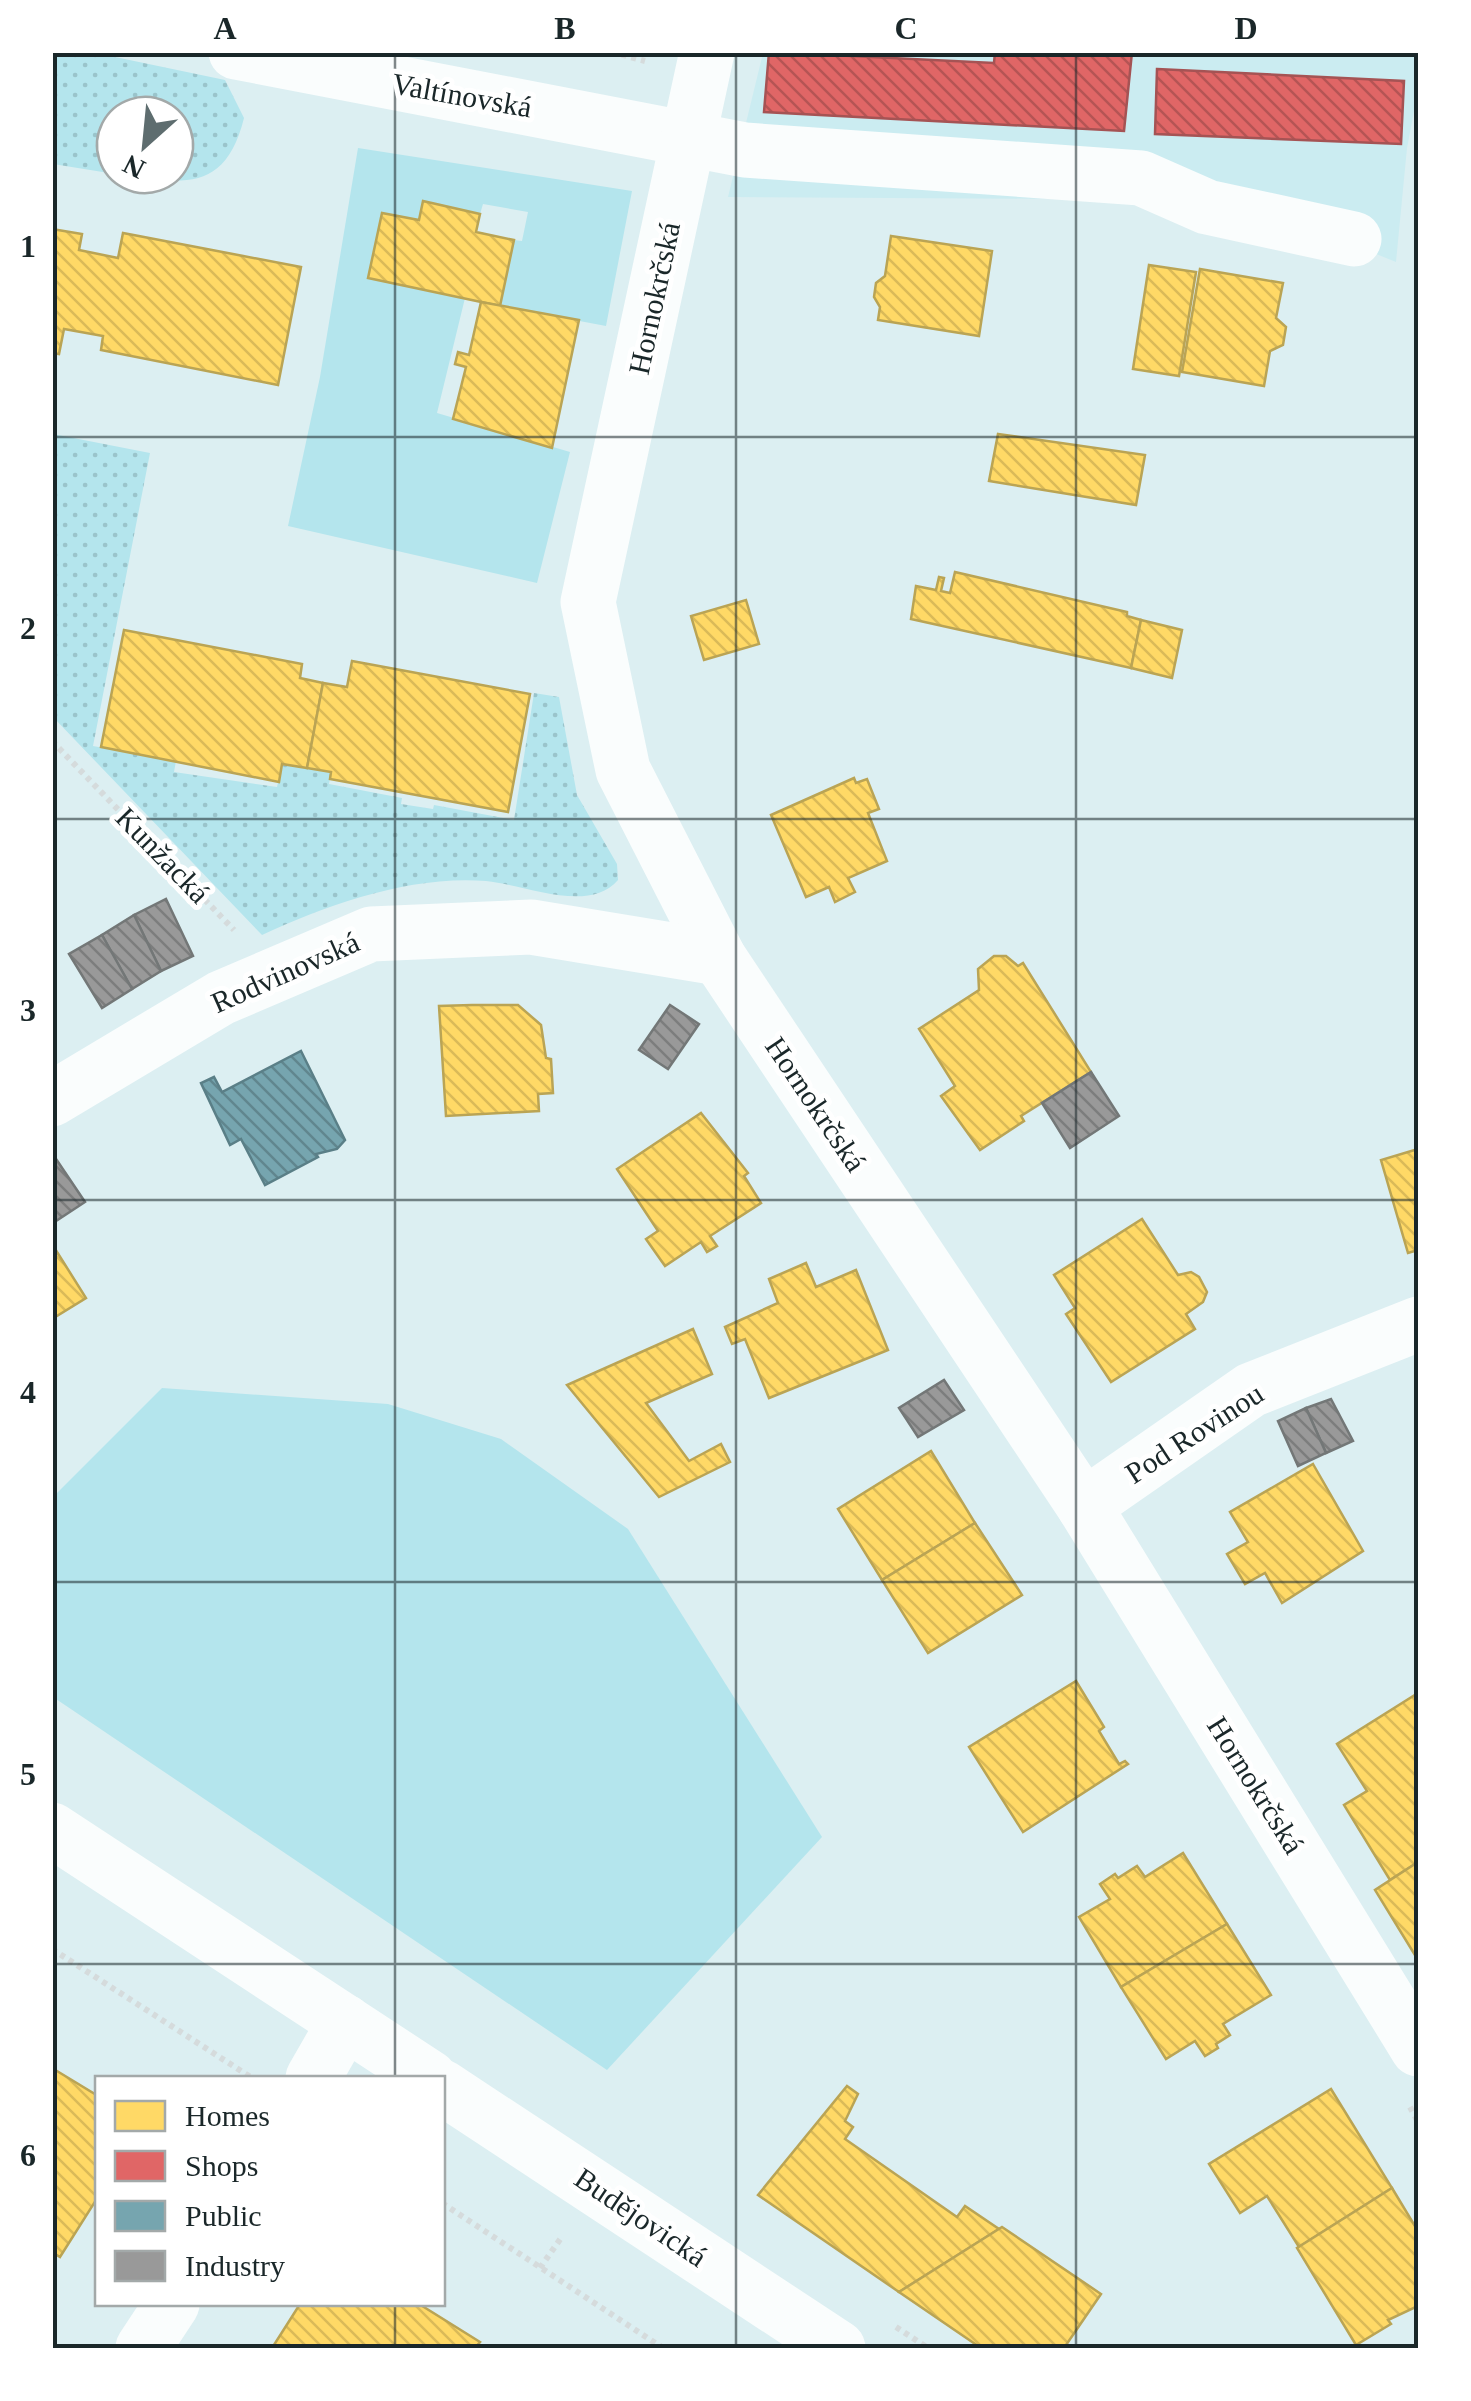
<svg xmlns="http://www.w3.org/2000/svg" width="1471" height="2401" font-family="Georgia,serif">
<style>
.built{fill:#cbecf1}
.grass{fill:url(#grass-dots)}
.green{fill:#b4e5ed}
.homes{fill:url(#homes-back-hatch);stroke:#baa454;stroke-width:2.5}
.shops{fill:url(#shops-back-hatch);stroke:#a55354;stroke-width:2.5}
.public{fill:url(#public-back-hatch);stroke:#5a7f87;stroke-width:2.5}
.industry{fill:url(#industry-back-hatch);stroke:#737777;stroke-width:2.5}
.lines{fill:none;stroke-linecap:round;stroke-linejoin:round}
.path{stroke:#d5dbdc;stroke-width:6;stroke-dasharray:5 5;stroke-linecap:butt}
.minor{stroke:#fafdfd;stroke-width:55}
.grid{fill:none;stroke:#1a2729;stroke-width:2.5;stroke-opacity:0.55}
.labels{text-anchor:middle;dominant-baseline:central;stroke-width:10;stroke-linejoin:round;paint-order:stroke}
.street-label{font-size:30px;fill:#1a2729;stroke:#fff}
.neatline{fill:none;stroke:#1a2729;stroke-width:4}
.grid-label{font-size:32px;text-anchor:middle;font-weight:bold;fill:#1a2729}
</style>
<defs>
<pattern id="grass-dots" width="8" height="8" patternUnits="userSpaceOnUse" patternTransform="scale(2.5)"><rect width="8" height="8" fill="#b4e5ed"/><path d="M2 2h.1M6 6h.1" fill="none" stroke="#9ac4cb" stroke-width="1.8" stroke-linecap="round"/></pattern>
<pattern id="homes-back-hatch" width="6" height="6" patternUnits="userSpaceOnUse" patternTransform="scale(2.5)"><rect width="6" height="6" fill="#ffd966"/><path d="M-1 5l2 2M0 0l6 6M5-1l2 2" fill="none" stroke="#daba58"/></pattern>
<pattern id="shops-back-hatch" width="6" height="6" patternUnits="userSpaceOnUse" patternTransform="scale(2.5)"><rect width="6" height="6" fill="#e06666"/><path d="M-1 5l2 2M0 0l6 6M5-1l2 2" fill="none" stroke="#b55454"/></pattern>
<pattern id="public-back-hatch" width="6" height="6" patternUnits="userSpaceOnUse" patternTransform="scale(2.5)"><rect width="6" height="6" fill="#76a5af"/><path d="M-1 5l2 2M0 0l6 6M5-1l2 2" fill="none" stroke="#60868e"/></pattern>
<pattern id="industry-back-hatch" width="6" height="6" patternUnits="userSpaceOnUse" patternTransform="scale(2.5)"><rect width="6" height="6" fill="#999"/><path d="M-1 5l2 2M0 0l6 6M5-1l2 2" fill="none" stroke="#7c7d7d"/></pattern>
</defs>
<rect width="100%" height="100%" fill="#dceff2"/>
<!-- built -->
<polygon class="built" points="763,53 1418,53 1418,90 1407,148 1396,262 1263,208 1083,199 728,197"/>
<!-- grass -->
<g class="grass">
<path d="M52,53H96L225,80L244,118C226,190 186,185 123,175H175V115H115V174L53,164Z"/>
<path d="M53,434L150,453L93,746L176,761L174,772L277,787L282,764L331,772L329,784L402,798L401,804L433,809L434,805L514,820L534,693L559,697L577,795L617,864L618,880C589,914 526,885 486,881C411,875 329,904 262,935L53,717Z"/>
</g>
<!-- green -->
<g class="green">
<polygon points="358,148 632,191 606,326 500,306 514,240 522,241 528,212 483,204 480,214 423,202 419,220 382,214 465,298 437,413 570,452 537,583 288,526 320,377"/>
<polygon points="162,1388 388,1404 501,1439 628,1529 822,1837 607,2070 53,1697 53,1497"/>
</g>
<!-- homes -->
<g class="homes">
<polygon points="423,201 480,214 476,232 514,240 500,306 368,278 382,213 419,220"/>
<polygon points="52,229 82,234 79,250 118,258 123,233 301,267 278,385 101,350 103,336 64,329 59,354 52,353"/>
<polygon points="891,236 992,251 979,336 878,320 880,307 874,297 876,283 885,276"/>
<polygon points="1149,265 1196,272 1179,376 1133,369"/>
<polygon points="1200,269 1283,283 1276,318 1286,327 1283,345 1270,351 1264,386 1182,372"/>
<polygon points="481,302 579,320 552,448 453,419 466,367 455,364 458,352 469,355"/>
<polygon points="998,434 1145,455 1136,505 989,481"/>
<polygon points="955,572 1127,612 1127,616 1141,620 1131,668 911,619 916,586 936,590 939,577 944,578 941,591 950,593"/>
<polygon points="746,600 759,644 704,660 691,616"/>
<polygon points="1141,620 1182,630 1172,678 1131,668"/>
<polygon points="124,630 302,664 300,678 323,683 307,768 282,764 279,782 101,747"/>
<polygon points="352,661 530,694 508,812 330,779 331,772 307,768 323,683 347,687"/>
<polygon points="854,778 856,783 867,779 879,809 868,813 887,861 848,878 855,892 835,902 829,887 806,897 771,815"/>
<polygon points="994,956 1006,956 1018,966 1023,963 1091,1072 1021,1116 1024,1121 980,1150 941,1096 955,1086 919,1029 979,990 978,969"/>
<polygon points="472,1005 518,1005 541,1025 546,1058 551,1059 553,1093 538,1094 539,1111 446,1116 439,1006"/>
<polygon points="701,1113 748,1173 744,1176 761,1203 710,1236 717,1246 707,1252 701,1242 665,1266 646,1239 658,1231 617,1169"/>
<polygon points="1418,1149 1418,1250 1408,1253 1381,1160"/>
<polygon points="1142,1219 1178,1275 1191,1272 1199,1277 1207,1292 1203,1302 1186,1314 1195,1329 1111,1382 1066,1314 1075,1308 1054,1275"/>
<polygon points="52,1244 86,1298 52,1319"/>
<polygon points="806,1263 816,1287 856,1270 888,1350 769,1398 745,1339 732,1344 725,1327 778,1303 769,1279"/>
<polygon points="693,1329 712,1374 646,1403 689,1461 721,1444 730,1462 659,1497 567,1385"/>
<polygon points="931,1451 975,1523 882,1580 838,1509"/>
<polygon points="1313,1464 1363,1551 1282,1603 1265,1573 1245,1584 1227,1554 1248,1542 1230,1512"/>
<polygon points="975,1523 1022,1595 928,1653 882,1580"/>
<polygon points="1076,1681 1104,1727 1099,1731 1119,1764 1125,1761 1128,1764 1023,1832 969,1747"/>
<polygon points="1418,1693 1418,1862 1390,1880 1344,1805 1367,1791 1337,1744"/>
<polygon points="1183,1853 1227,1924 1121,1987 1079,1917 1110,1899 1100,1884 1115,1874 1118,1878 1137,1866 1145,1877"/>
<polygon points="1418,1862 1418,1960 1375,1890"/>
<polygon points="1227,1924 1271,1995 1223,2024 1230,2035 1216,2044 1218,2048 1205,2056 1195,2041 1166,2059 1121,1987"/>
<polygon points="52,2068 98,2096 98,2197 60,2257 52,2252"/>
<polygon points="847,2086 858,2094 845,2121 853,2127 845,2139 957,2217 965,2206 999,2229 899,2292 758,2195"/>
<polygon points="1331,2089 1392,2188 1299,2247 1267,2196 1240,2213 1209,2164"/>
<polygon points="1392,2188 1418,2231 1418,2306 1388,2320 1391,2324 1356,2345 1297,2248"/>
<polygon points="1002,2227 1101,2294 1064,2348 981,2348 899,2292"/>
<polygon points="300,2304 419,2304 480,2342 475,2348 272,2348"/>
</g>
<!-- shops -->
<g class="shops">
<polygon points="769,52 994,63 995,52 1132,52 1124,131 764,112"/>
<polygon points="1157,69 1404,81 1401,144 1155,134"/>
</g>
<!-- public -->
<polygon class="public" points="301,1051 345,1140 337,1149 316,1154 318,1157 265,1185 241,1139 230,1145 201,1083 214,1077 222,1092"/>
<!-- industry -->
<g class="industry">
<polygon points="166,899 193,956 161,971 134,915"/>
<polygon points="134,915 161,971 132,989 102,935"/>
<polygon points="102,935 132,989 102,1008 69,954"/>
<polygon points="670,1005 699,1024 668,1069 639,1050"/>
<polygon points="1091,1072 1119,1116 1070,1148 1042,1103"/>
<polygon points="52,1153 85,1202 56,1221 52,1215"/>
<polygon points="944,1380 964,1410 918,1437 899,1408"/>
<polygon points="1331,1399 1353,1441 1326,1453 1306,1408"/>
<polygon points="1306,1408 1326,1453 1298,1466 1278,1421"/>
</g>
<g class="lines">
<!-- path -->
<g class="path">
<polyline points="612,52 645,61"/>
<polyline points="52,741 234,930"/>
<polyline points="52,1949 252,2078"/>
<polyline points="1410,2107 1418,2122"/>
<polyline points="442,2203 663,2348"/>
<polyline points="540,2268 561,2238"/>
<polyline points="896,2327 928,2348"/>
</g>
<!-- minor -->
<g class="minor">
<polyline points="236,52 745,150 1141,178 1207,207 1354,239"/>
<polyline points="707,52 588,602 623,770 719,958 1084,1506 1418,2049"/>
<polyline points="52,1099 221,998 371,934 531,927 719,958"/>
<polyline points="1084,1506 1251,1390 1418,1324"/>
<polyline points="52,1830 430,2078"/>
<polyline points="313,2078 345,2022"/>
<polyline points="442,2087 838,2348"/>
<polyline points="143,2348 172,2304"/>
</g>
</g>
<!-- grid -->
<path class="grid" d="M395,52V2078M736,52V2348M1076,52V2348M52,437H1418M52,819H1418M52,1200H1418M52,1582H1418M52,1964H1418M395,2304V2348"/>
<g class="labels">
<!-- street labels -->
<g class="street-label">
<text transform="translate(462 95) rotate(10)">Valtínovská</text>
<text transform="translate(654 298) rotate(-78)">Hornokrčská</text>
<text transform="translate(163 855) rotate(46)">Kunžacká</text>
<text transform="translate(285 972) rotate(-24)">Rodvinovská</text>
<text transform="translate(816 1104) rotate(56)">Hornokrčská</text>
<text transform="translate(1194 1433) rotate(-33)">Pod Rovinou</text>
<text transform="translate(1256 1785) rotate(58)">Hornokrčská</text>
<text transform="translate(641 2217) rotate(34)">Budějovická</text>
</g>
</g>
<!-- border -->
<rect width="1471" height="2401" fill="none" stroke="#ffffff" stroke-width="110"/>
<!-- legend -->
<rect x="95" y="2076" width="350" height="230" fill="#ffffff" stroke="#a3a9a9" stroke-width="2.5"/>
<rect x="115" y="2101" width="50" height="30" fill="#ffd966" stroke="#a3a9a9" stroke-width="2.5"/>
<text x="185" y="2126" font-size="30" fill="#1a2729">Homes</text>
<rect x="115" y="2151" width="50" height="30" fill="#e06666" stroke="#a3a9a9" stroke-width="2.5"/>
<text x="185" y="2176" font-size="30" fill="#1a2729">Shops</text>
<rect x="115" y="2201" width="50" height="30" fill="#76a5af" stroke="#a3a9a9" stroke-width="2.5"/>
<text x="185" y="2226" font-size="30" fill="#1a2729">Public</text>
<rect x="115" y="2251" width="50" height="30" fill="#999999" stroke="#a3a9a9" stroke-width="2.5"/>
<text x="185" y="2276" font-size="30" fill="#1a2729">Industry</text>
<!-- north arrow -->
<g transform="translate(145 145) rotate(207)"><circle r="48" fill="#ffffff" stroke="#a3a9a9" stroke-width="2.5"/>
<path d="M0-8L18 38L0 25L-18 38Z" fill="#5e6d6f"/>
<text y="-15" font-size="28" font-weight="bold" text-anchor="middle" fill="#1a2729">N</text>
</g>
<rect x="55" y="55" width="1361" height="2291" class="neatline"/>
<g class="grid-label">
<text x="225" y="39">A</text>
<text x="565" y="39">B</text>
<text x="906" y="39">C</text>
<text x="1246" y="39">D</text>
<text x="28" y="257">1</text>
<text x="28" y="639">2</text>
<text x="28" y="1021">3</text>
<text x="28" y="1403">4</text>
<text x="28" y="1785">5</text>
<text x="28" y="2166">6</text>
</g>
</svg>
